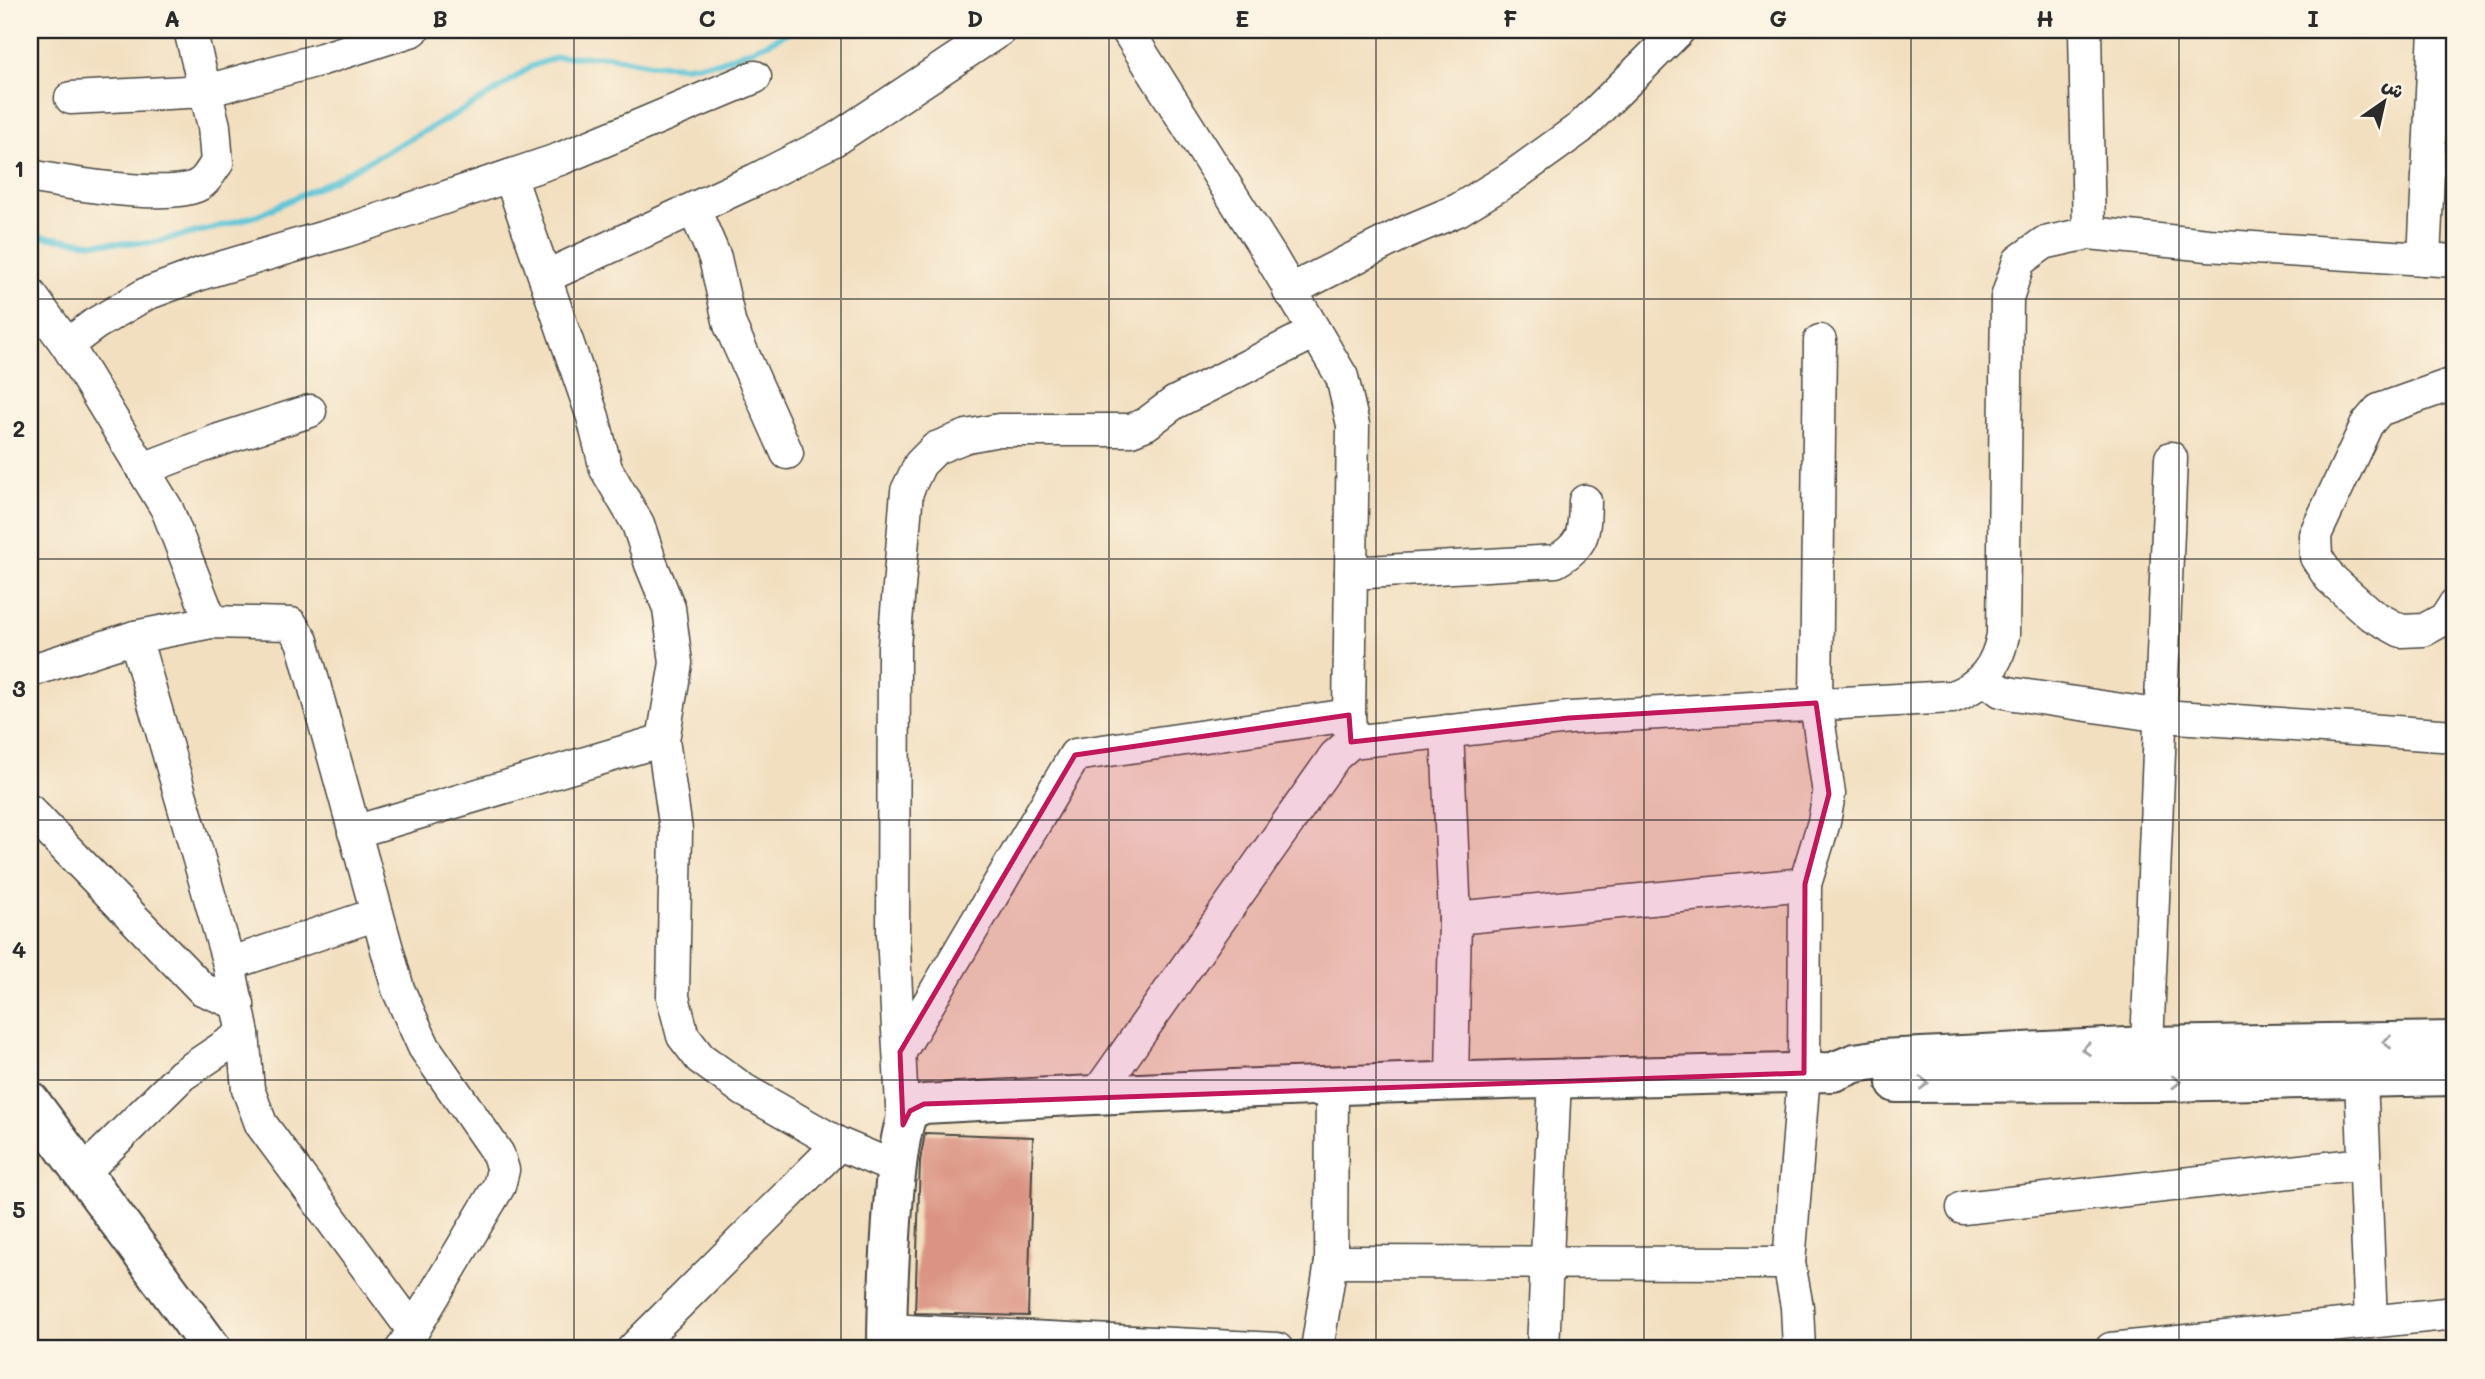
<svg xmlns="http://www.w3.org/2000/svg" width="2485" height="1379" font-family="Mali,'Playpen Sans Arabic',sans-serif">
<style>
.lines{fill:none;stroke-linecap:round;stroke-linejoin:round}
.stream{stroke:#59c3d5;stroke-width:6}
.building{fill:#db9483}
.minor-casing{stroke:#494641;stroke-width:35}
.major-casing{stroke:#494641;stroke-width:42}
.minor{stroke:#fff;stroke-width:32}
.major{stroke:#fff;stroke-width:38}
.oneway{stroke:#a0a0a0}
.marked{fill:#c2185b;fill-opacity:0.2;stroke:#c2185b;stroke-width:5;stroke-linejoin:round}
.grid{fill:none;stroke:#2b2b2b;stroke-width:2;stroke-opacity:0.55}
.neatline{fill:none;stroke:#2b2b2b;stroke-width:2.5}
.grid-label{font-size:23px;text-anchor:middle;font-weight:bold;fill:#2b2b2b}
</style>
<rect width="100%" height="100%" fill="#fcf5e5"/>
<filter id="ink" filterUnits="userSpaceOnUse"><feTurbulence type="fractalNoise" baseFrequency=".0143" numOctaves="2"/><feDisplacementMap in="SourceGraphic" scale="14" xChannelSelector="R" yChannelSelector="G"/><feConvolveMatrix kernelMatrix="1 2 1 2 8 2 1 2 1" color-interpolation-filters="sRGB"/></filter>
<filter id="wash" filterUnits="userSpaceOnUse"><feTurbulence type="fractalNoise" baseFrequency=".00686" numOctaves="4" result="noise"/><feDisplacementMap in="SourceGraphic" scale="28" xChannelSelector="R" yChannelSelector="G"/><feGaussianBlur stdDeviation="1.57" result="paint"/><feColorMatrix in="noise" values="0 0 0 0 0 0 0 0 0 0 0 0 0 0 0 0 0 1.4 0 .05"/><feComposite in="paint" operator="in"/></filter>
<g filter="url(#wash)">
<rect width="100%" height="100%" fill="#f2dfc0"/>
<g class="lines">
<!-- stream -->
<polyline class="stream" points="30,235 92,243 151,243 214,228 258,215 331,181 451,117 496,91 530,67 557,57 608,56 650,64 685,66 719,62 768,43 792,30"/>
</g>
<g id="blocks">
<!-- building -->
<polygon class="building" points="925,1133 1033,1137 1028,1316 915,1313 920,1161"/>
</g>
</g>
<g filter="url(#ink)">
<use href="#blocks" fill-opacity="0" stroke="#494641" stroke-width="2"/>
<g class="lines">
<!-- minor casing -->
<g class="minor-casing">
<g id="minor">
<polyline points="1127,30 1269,254 1342,377 1353,425 1349,715 1351,742"/>
<polyline points="2085,30 2089,233"/>
<polyline points="71,98 206,91 322,59 413,30"/>
<path d="M30,176C61,182 176,202 200,184C207,180 212,169 217,163L214,126L190,30"/>
<polyline points="510,176 593,417 606,469 638,524 651,564 669,608 676,663 663,740 676,830 673,997 683,1036 700,1058 744,1090 839,1144 896,1168"/>
<polyline points="694,209 715,258 730,325 787,453"/>
<polyline points="2424,259 2435,30"/>
<polyline points="545,277 755,180 834,140 1000,30"/>
<polyline points="1289,291 1408,231 1458,210 1509,179 1580,128 1679,30"/>
<polyline points="30,294 67,345 167,509 211,622"/>
<polyline points="67,345 95,324 146,294 203,273 345,231 560,159 755,77"/>
<polyline points="2455,383 2379,410 2367,424 2315,535 2316,557 2330,578 2370,614 2401,631 2424,630 2446,618 2455,604"/>
<polyline points="143,469 219,440 310,411"/>
<path d="M1351,573L1556,561C1585,544 1584,533 1585,501"/>
<polyline points="135,637 229,964 243,1034 248,1089 261,1124 413,1330"/>
<polyline points="30,671 135,637 211,622 291,624 302,641 398,989 424,1047 498,1154 503,1170 499,1186 402,1349"/>
<polyline points="1984,678 2001,691 2014,694 2162,716 2455,736"/>
<polyline points="1447,731 1455,918 1452,1082"/>
<polyline points="30,811 202,989 238,1004"/>
<polyline points="354,832 663,740"/>
<polyline points="1455,918 1805,884"/>
<polyline points="229,964 377,914"/>
<polyline points="2147,1046 2171,458"/>
<polyline points="900,1052 1075,755 1349,715"/>
<polyline points="2361,1079 2371,1322"/>
<path d="M1097,1094L1335,756L1351,742L1569,718L1952,697C1982,686 1997,667 2003,635L2007,298L2019,261L2044,243L2089,233L2208,245L2455,261"/>
<polyline points="903,1125 893,934 894,647 907,491 920,464 936,448 967,436 999,430 1131,430 1146,424 1174,403 1315,332"/>
<polyline points="83,1173 182,1075 243,1034"/>
<polyline points="1963,1208 2364,1164"/>
<polyline points="1331,1262 1789,1263"/>
<polyline points="887,1330 1277,1349"/>
<polyline points="633,1349 839,1144"/>
<polyline points="1317,1349 1331,1262 1332,1086"/>
<polyline points="1543,1349 1555,1078"/>
<polyline points="1799,1349 1797,1307 1789,1263 1804,1073 1805,884 1824,822 1829,794 1816,703 1820,341"/>
<polyline points="2111,1349 2455,1313"/>
</g>
</g>
<!-- major casing -->
<g class="major-casing">
<g id="major">
<polyline points="1896,1083 2161,1082 2455,1076"/>
<polyline points="30,1101 212,1349"/>
<path d="M887,1349C887,1314 892,1131 910,1111C913,1108 920,1106 924,1104C1227,1086 1530,1079 1833,1072L1855,1063L1881,1059L2147,1046L2455,1041"/>
</g>
</g>
<!-- minor -->
<use href="#minor" class="minor"/>
<!-- major -->
<use href="#major" class="major"/>
</g>
<!-- one-way arrows -->
<defs><path id="oneway-chevron" d="M-2-3.5L2.5 0L-2 3.5" fill="none" stroke-width="1.6" stroke-linecap="round" stroke-linejoin="round" transform="scale(1.75)"/></defs>
<g class="oneway">
<use href="#oneway-chevron" transform="translate(2387 1042) rotate(179)"/>
<use href="#oneway-chevron" transform="translate(2086 1049) rotate(177)"/>
<use href="#oneway-chevron" transform="translate(2176 1082) rotate(-1)"/>
<use href="#oneway-chevron" transform="translate(1924 1083)"/>
</g>
</g>
<!-- marked area -->
<path class="marked" d="M1816,703L1829,794L1805,884L1804,1073L924,1104L910,1111L903,1125L900,1052L1075,755L1349,715L1351,742L1569,718Z"/>
<!-- grid -->
<path class="grid" d="M306,30V1349M574,30V1349M841,30V1349M1109,30V1349M1376,30V1349M1644,30V1349M1911,30V1349M2179,30V1349M30,299H2455M30,559H2455M30,820H2455M30,1080H2455"/>
<!-- margin -->
<rect width="2485" height="1379" fill="none" stroke="#fcf5e5" stroke-width="77"/>
<!-- north arrow -->
<g transform="translate(2384 102) rotate(34)" stroke="#fcf5e5" stroke-width="5" paint-order="stroke">
<path d="M0-5L12 26L0 18L-12 26Z" fill="#2b2b2b"/>
<text y="-10" font-size="19" font-weight="bold" text-anchor="middle" fill="#2b2b2b">ش</text>
</g>
<rect x="38" y="38" width="2408" height="1302" class="neatline"/>
<g class="grid-label">
<text x="172" y="27">A</text>
<text x="440" y="27">B</text>
<text x="707" y="27">C</text>
<text x="975" y="27">D</text>
<text x="1242" y="27">E</text>
<text x="1510" y="27">F</text>
<text x="1778" y="27">G</text>
<text x="2045" y="27">H</text>
<text x="2313" y="27">I</text>
<text x="19" y="177">1</text>
<text x="19" y="437">2</text>
<text x="19" y="697">3</text>
<text x="19" y="958">4</text>
<text x="19" y="1218">5</text>
</g>
</svg>
